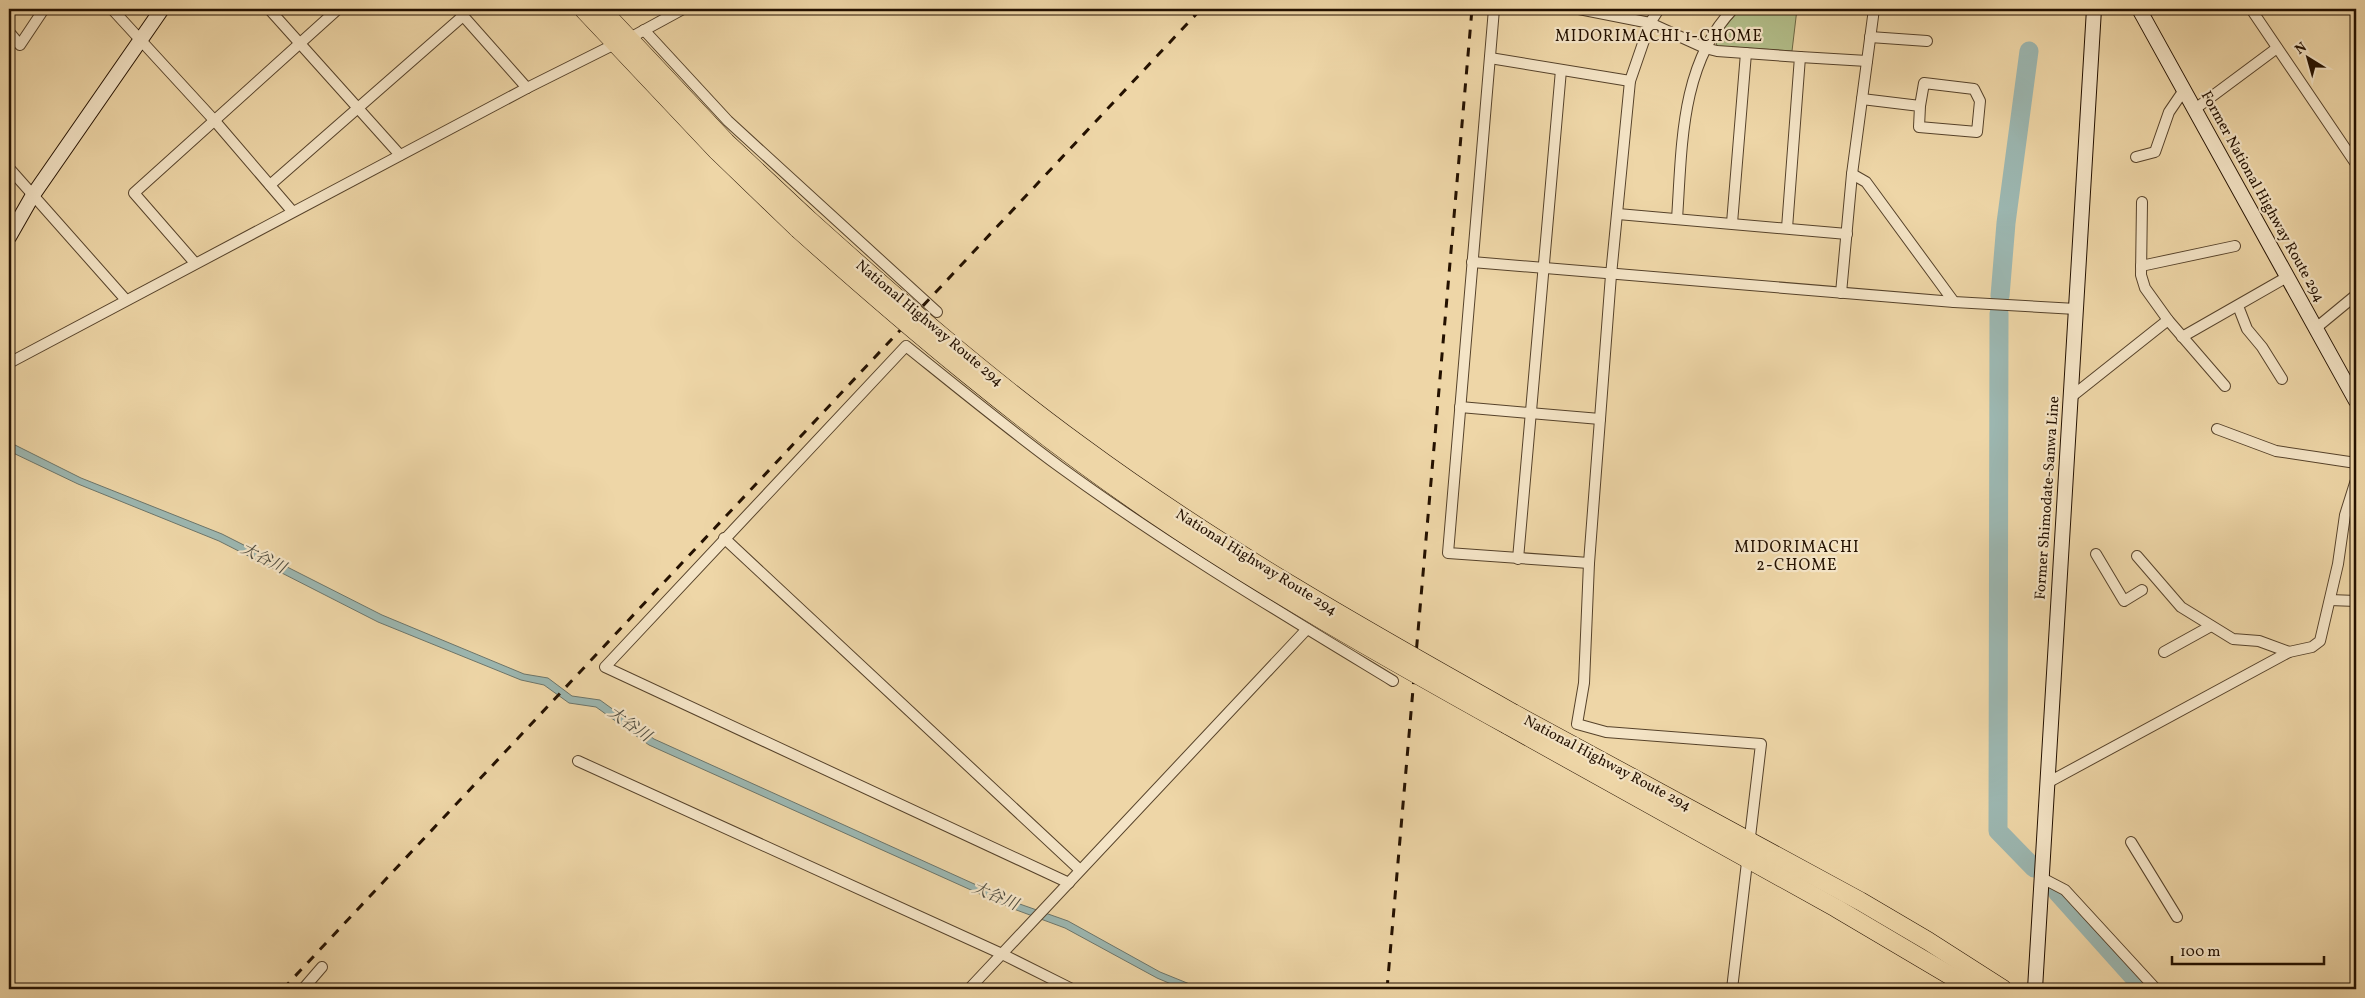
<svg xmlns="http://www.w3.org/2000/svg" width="2365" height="998" font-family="Vollkorn,'Noto Serif JP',serif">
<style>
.green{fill:#b3bf8b;stroke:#6c6846}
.water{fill:#9cb7b1;stroke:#6c756a}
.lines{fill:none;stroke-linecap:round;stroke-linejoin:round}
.river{stroke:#9cb7b1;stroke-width:19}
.street-casing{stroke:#56422a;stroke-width:12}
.secondary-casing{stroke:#241100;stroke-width:16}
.highway-casing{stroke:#241100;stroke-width:19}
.street{stroke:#f4e4c6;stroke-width:10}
.secondary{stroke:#f4e4c6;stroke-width:14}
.highway{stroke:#eed6a7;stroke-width:18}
.rail{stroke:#241100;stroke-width:3;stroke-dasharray:9 9;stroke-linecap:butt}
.highway-bridge-casing{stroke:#241100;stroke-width:19;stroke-linecap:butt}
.highway-bridge{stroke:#eed6a7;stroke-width:18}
.labels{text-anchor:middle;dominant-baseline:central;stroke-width:4.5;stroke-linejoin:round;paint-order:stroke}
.street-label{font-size:15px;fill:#241100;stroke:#f4e4c6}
.neighbourhood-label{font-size:16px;letter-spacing:1px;fill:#241100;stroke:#f4e4c6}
.water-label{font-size:16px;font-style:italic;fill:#4e4b3e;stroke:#f4e4c6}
</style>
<rect width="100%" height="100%" fill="#eed6a7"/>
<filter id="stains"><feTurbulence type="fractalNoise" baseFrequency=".004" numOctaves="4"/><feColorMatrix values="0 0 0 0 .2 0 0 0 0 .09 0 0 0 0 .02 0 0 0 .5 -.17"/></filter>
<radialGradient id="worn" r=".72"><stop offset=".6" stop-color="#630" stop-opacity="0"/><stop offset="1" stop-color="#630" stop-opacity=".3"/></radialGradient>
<!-- green -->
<polygon class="green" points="1740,9 1797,9 1792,51 1717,46 1715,39"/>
<!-- water -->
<polygon class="water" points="9,442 81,478 222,534 382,615 524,674 548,678 572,696 600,700 654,739 1014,902 1068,921 1160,972 1202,989 1183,989 1157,978 1065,928 1011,908 649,745 596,707 569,703 544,685 521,680 378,622 219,541 78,484 9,451"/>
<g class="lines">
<!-- river -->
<g class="river">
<polyline points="2000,296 2006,223 2029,51"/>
<polyline points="1999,313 1998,831 2034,868"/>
<polyline points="2057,892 2144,989"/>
</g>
<!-- street casing -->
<g class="street-casing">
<g id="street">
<polyline points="112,9 214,120 292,211"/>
<polyline points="269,9 400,155"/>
<polyline points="457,9 527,88"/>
<polyline points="1494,9 1448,553 1589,563"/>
<polyline points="1579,9 1650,23 1705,48 1717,51 1800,57 1787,228"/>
<polyline points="1659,9 1650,23 1630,81 1611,275 1589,563 1584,683 1577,724 1606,732 1761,744 1732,989"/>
<polyline points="2251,9 2356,164"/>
<polyline points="644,30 728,121 937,312"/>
<polyline points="9,32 20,45 44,9"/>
<polyline points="1870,37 1927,41"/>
<polyline points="628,39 683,9"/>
<polyline points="1800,57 1867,61"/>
<polyline points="1490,58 1630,81"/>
<polyline points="1862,99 1920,106 1924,83 1974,89 1980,101 1977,132 1919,127 1920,106"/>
<polyline points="2195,109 2277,48"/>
<polyline points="2136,157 2155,152 2169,112 2184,90"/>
<polyline points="9,168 126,300"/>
<polyline points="1852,174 1866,182 1954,302"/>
<polyline points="270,185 463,16"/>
<polyline points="2142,202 2141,275 2145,288 2168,320"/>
<polyline points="1618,214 1847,234"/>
<path d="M1677,219C1682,147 1680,64 1733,9"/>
<polyline points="1732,223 1746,53"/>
<polyline points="1472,262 1954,302 2076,309"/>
<polyline points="195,263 134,193 338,9"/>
<polyline points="2141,266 2235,246"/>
<polyline points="1841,293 1852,174 1874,9"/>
<polyline points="2238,306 2247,329 2262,347 2282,379"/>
<polyline points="2316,328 2356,295"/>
<polyline points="2182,337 2287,277"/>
<polyline points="9,363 527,88 615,44"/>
<polyline points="2071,397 2168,320 2225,386"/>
<polyline points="1460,407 1600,419"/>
<polyline points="2217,429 2276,451 2356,463"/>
<polyline points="724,538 1080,870"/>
<polyline points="2096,554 2124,601 2142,590"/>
<polyline points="2137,556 2181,607 2233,639 2259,641 2289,652"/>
<polyline points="1518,559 1561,70"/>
<polyline points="2330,600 2356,601"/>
<polyline points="2164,652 2211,626"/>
<polyline points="578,761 1002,954 1072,989"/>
<polyline points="2047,783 2289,652 2312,647 2320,641 2338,564 2345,515 2356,480"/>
<polyline points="2131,842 2177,917"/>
<polyline points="2042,878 2065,890 2156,989"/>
<path d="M1069,883L605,667L906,346C957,387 1007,428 1060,467C1167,545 1281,613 1393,681"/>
<polyline points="303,989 322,967"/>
<polyline points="969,989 1307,629"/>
</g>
</g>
<!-- secondary casing -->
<g class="secondary-casing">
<g id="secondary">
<polyline points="2139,9 2356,401"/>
<polyline points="9,237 33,195 162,9"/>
<polyline points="2035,989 2094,9"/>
</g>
</g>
<!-- highway casing -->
<g class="highway-casing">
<g id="highway">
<polyline points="583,9 717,151 798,229"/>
<polyline points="601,9 726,142 807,218"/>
<polyline points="1513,713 1860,901 1928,941 2003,989"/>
<polyline points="1507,725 1836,908 1973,989"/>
</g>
</g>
<!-- street -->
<use href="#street" class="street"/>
<!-- secondary -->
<use href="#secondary" class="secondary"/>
<!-- highway -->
<use href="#highway" class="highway"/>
<!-- rail -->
<g class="rail">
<polyline points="283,989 1201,9"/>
<polyline points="1387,989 1472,9"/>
</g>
<!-- highway-bridge casing -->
<g class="highway-bridge-casing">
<g id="highway-bridge">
<path d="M807,218C896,298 985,376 1081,446C1218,547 1365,630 1513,713"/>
<path d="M798,229C910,329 1024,425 1148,510C1264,589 1385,657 1507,725"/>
</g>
</g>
<!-- highway-bridge -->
<use href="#highway-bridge" class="highway-bridge"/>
</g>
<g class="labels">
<!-- street labels -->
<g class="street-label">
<text transform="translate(2262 197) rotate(61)">Former National Highway Route 294</text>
<text transform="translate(929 324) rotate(40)">National Highway Route 294</text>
<text transform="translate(2048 498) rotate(-86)">Former Shimodate-Sanwa Line</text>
<text transform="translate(1256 563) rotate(32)">National Highway Route 294</text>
<text transform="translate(1607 764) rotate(28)">National Highway Route 294</text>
</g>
<!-- neighbourhood labels -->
<g class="neighbourhood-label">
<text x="1659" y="37">MIDORIMACHI 1-CHOME</text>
<text x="1797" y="548">MIDORIMACHI<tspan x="1797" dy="18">2-CHOME</tspan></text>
</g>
<!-- water labels -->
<g class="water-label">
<text transform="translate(263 559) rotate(27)">大谷川</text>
<text transform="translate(629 725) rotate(35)">大谷川</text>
<text transform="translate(995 897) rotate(23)">大谷川</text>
</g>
</g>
<!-- margin -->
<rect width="2365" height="998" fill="none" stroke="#eed6a7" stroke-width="30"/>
<rect x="10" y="10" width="2345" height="978" fill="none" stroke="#241100" stroke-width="2.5"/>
<rect x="15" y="15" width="2335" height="968" fill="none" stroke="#241100"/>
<!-- north arrow -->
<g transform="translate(2308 58) rotate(323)" stroke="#f4e4c6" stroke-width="4" paint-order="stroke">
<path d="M0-4L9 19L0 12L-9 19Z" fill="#241100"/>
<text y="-8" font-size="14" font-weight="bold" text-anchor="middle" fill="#241100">N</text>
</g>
<!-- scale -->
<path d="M2172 956v8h152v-8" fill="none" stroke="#241100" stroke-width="2.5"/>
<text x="2180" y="956" font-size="15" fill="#241100" stroke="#f4e4c6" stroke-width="4" paint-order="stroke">100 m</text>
<rect width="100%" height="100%" filter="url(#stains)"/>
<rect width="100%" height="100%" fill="url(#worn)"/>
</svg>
